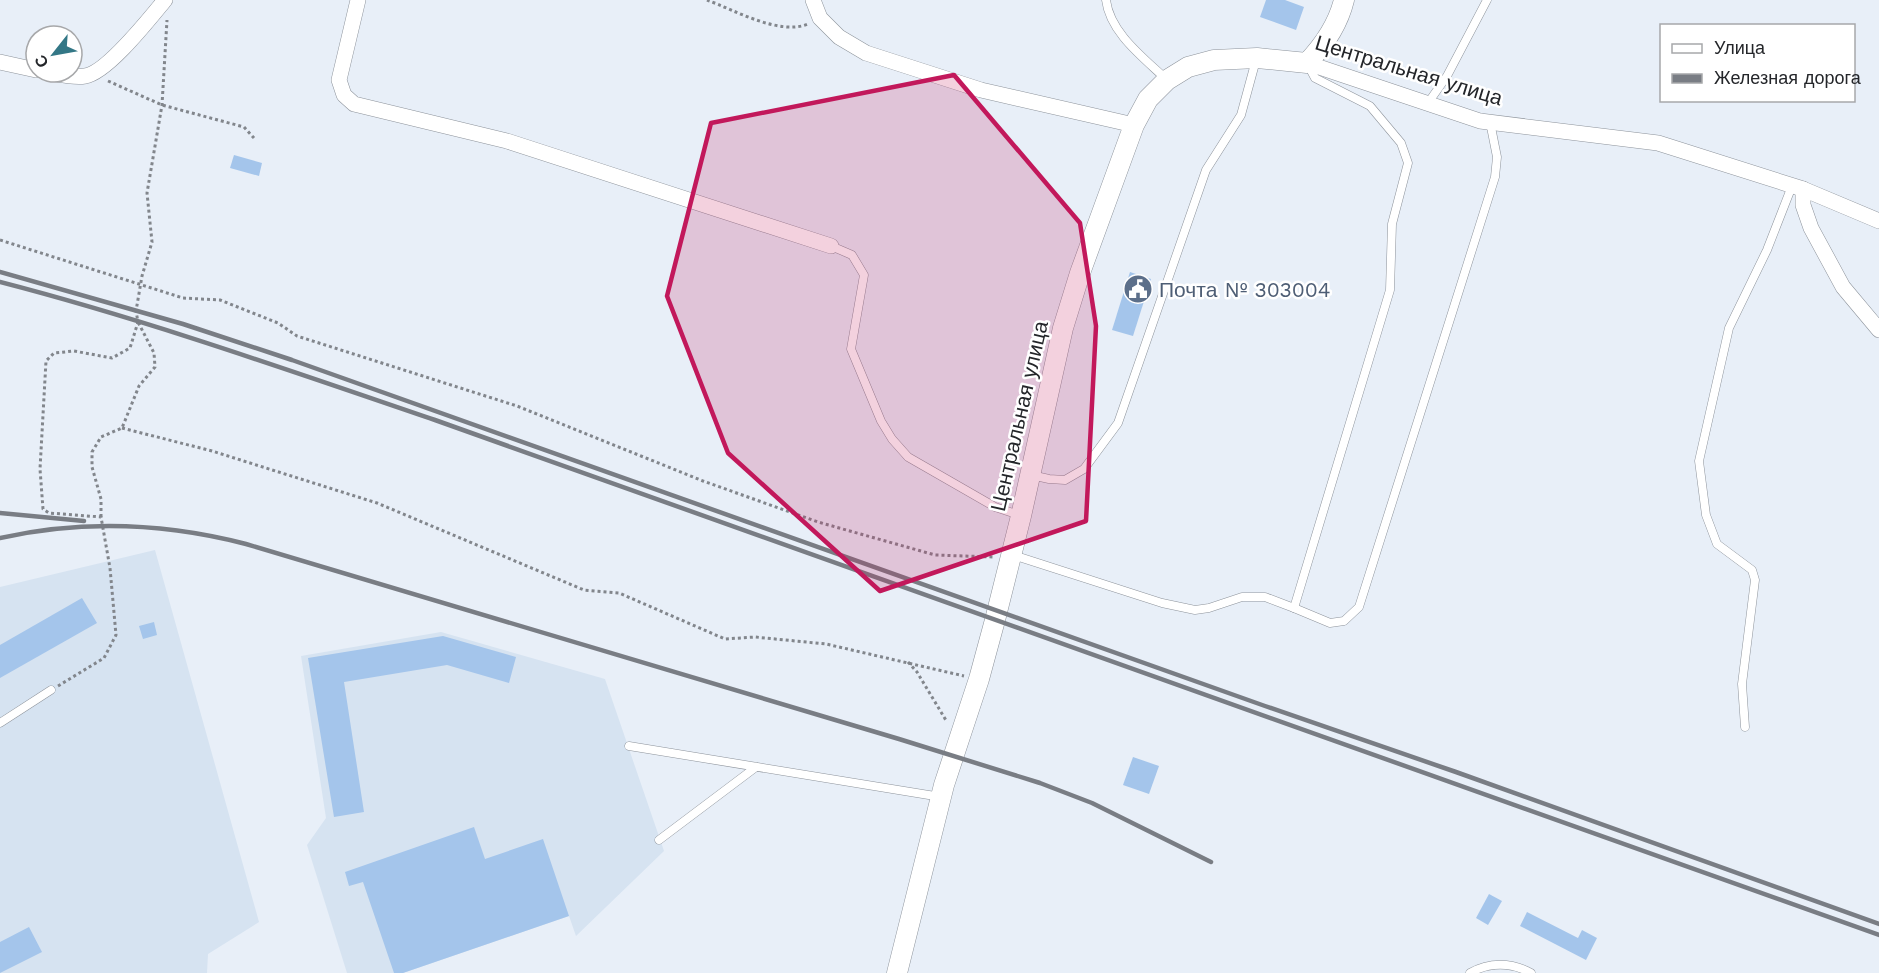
<svg xmlns="http://www.w3.org/2000/svg" width="1879" height="973" font-family="'Work Sans',sans-serif">
<style>
.built{fill:#d6e3f1}
.building{fill:#a4c5eb}
.lines{fill:none;stroke-linecap:round;stroke-linejoin:round}
.service-casing{stroke:#8d939b;stroke-width:9}
.minor-casing{stroke:#8d939b;stroke-width:16}
.tertiary-casing{stroke:#8d939b;stroke-width:21}
.path{stroke:#82868c;stroke-width:3;stroke-dasharray:3 3;stroke-linecap:butt}
.service{stroke:#fff;stroke-width:8}
.minor{stroke:#fff;stroke-width:15}
.tertiary{stroke:#fff;stroke-width:20}
.rail{stroke:#797d84;stroke-width:4.5}
.marked{fill:#c2185b;fill-opacity:0.2;stroke:#c2185b;stroke-width:4.5;stroke-linejoin:round}
.labels{text-anchor:middle;dominant-baseline:central;stroke-width:5;stroke-linejoin:round;paint-order:stroke}
.street-label{font-size:21px;fill:#24262a;stroke:#fff}
.service-label{font-size:21px;fill:#4e5e75;stroke:#fff;text-anchor:start}
</style>
<rect width="100%" height="100%" fill="#e8eff8"/>
<!-- built -->
<g class="built">
<polygon points="155,550 259,922 208,954 207,973 0,973 0,587"/>
<polygon points="441,632 605,679 664,851 576,936 569,916 403,973 347,973 307,845 326,818 301,656"/>
</g>
<!-- building -->
<g class="building">
<polygon points="1266,0 1285,0 1304,7 1296,30 1260,17"/>
<polygon points="234,155 262,163 259,176 230,168"/>
<polygon points="1130,272 1151,279 1133,336 1112,330"/>
<polygon points="82,598 97,623 0,678 0,645"/>
<polygon points="154,622 157,635 143,639 139,626"/>
<polygon points="443,636 516,657 509,683 447,665 344,682 364,812 334,817 308,658"/>
<polygon points="1133,757 1159,766 1149,794 1123,785"/>
<polygon points="474,827 485,859 543,839 569,916 403,973 394,973 363,882 349,886 345,872"/>
<polygon points="1489,894 1502,901 1488,925 1476,918"/>
<polygon points="1527,912 1578,938 1582,930 1597,938 1586,960 1520,926"/>
<polygon points="29,927 42,952 0,973 0,942"/>
</g>
<g class="lines">
<!-- service casing -->
<g class="service-casing">
<g id="service">
<path d="M1106,0C1110,33 1144,58 1167,80"/>
<polyline points="1308,65 1315,78 1370,106 1401,143 1408,163 1392,224 1390,290 1294,608 1330,623 1344,621 1359,607 1495,177 1497,157 1490,122"/>
<polyline points="1428,103 1447,76 1487,0"/>
<polyline points="831,246 852,255 864,275 851,349 881,421 892,439 908,457 995,507 1019,515"/>
<polyline points="1031,475 1049,479 1065,480 1084,469 1118,423 1206,170 1241,115 1256,60"/>
<polyline points="1013,555 1162,603 1195,610 1209,608 1242,597 1265,597 1294,608"/>
<polyline points="0,723 51,690"/>
<polyline points="1745,727 1742,684 1755,580 1752,570 1717,544 1706,515 1699,461 1729,328 1767,250 1792,186"/>
<polyline points="629,746 941,797"/>
<polyline points="659,840 756,767"/>
<path d="M1470,973C1489,962 1511,962 1531,973"/>
</g>
</g>
<!-- minor casing -->
<g class="minor-casing">
<g id="minor">
<polyline points="358,0 339,80 344,95 354,104 507,141 831,246"/>
<polyline points="813,0 820,18 839,37 866,53 981,90 1134,125"/>
<polyline points="0,62 36,70"/>
<polyline points="1307,63 1480,121 1658,143 1803,189 1879,221"/>
<path d="M48,72C59,74 73,78 85,76C107,73 150,18 165,0"/>
<polyline points="1803,189 1803,205 1811,228 1843,287 1879,330"/>
</g>
</g>
<!-- tertiary casing -->
<g class="tertiary-casing">
<path id="tertiary" d="M897,973L944,785L979,679L995,620L1021,516L1063,328L1080,273L1134,125L1148,99L1167,80L1188,67L1214,60L1257,58L1307,63C1324,45 1338,25 1344,0"/>
</g>
<!-- path -->
<g class="path">
<path d="M707,0C734,10 780,36 808,24"/>
<polyline points="108,81 162,105 244,127 254,138"/>
<polyline points="0,240 183,298 220,300 278,323 297,336 517,406 703,481 818,522 935,555 994,557"/>
<polyline points="122,428 212,451 377,503 584,590 619,593 725,639 755,637 826,644 964,676"/>
<polyline points="101,517 101,499 92,467 92,452 101,437 122,428 139,386 155,367 154,353 138,322"/>
<polyline points="908,662 917,672 947,722"/>
<polyline points="58,686 104,658 116,635 110,568 101,517 49,513 43,509 40,469 46,361 54,353 74,351 112,358 130,348 138,322 136,311 142,276 152,242 147,193 162,105 167,20"/>
</g>
<!-- service -->
<use href="#service" class="service"/>
<!-- minor -->
<use href="#minor" class="minor"/>
<!-- tertiary -->
<use href="#tertiary" class="tertiary"/>
<!-- rail -->
<g class="rail">
<polyline points="0,272 183,324 292,360 1265,706 1456,772 1879,924"/>
<path d="M0,282C147,320 291,371 435,420L1879,935"/>
<polyline points="0,513 84,521"/>
<path d="M0,538C81,520 165,523 246,544L899,739L1040,783L1092,803L1211,862"/>
</g>
</g>
<!-- marked area -->
<path class="marked" d="M954,75L1080,223L1096,326L1086,521L880,591L728,453L667,296L711,123Z"/>
<!-- icons -->
<defs>
<g id="civic-disc" transform="scale(1.5)"><circle r="9.5" fill="#5c6f8a" stroke="#fff"/><path d="M-.6-6.5H3V-4.5H.6V-3L4-1V1h2V6H-6V1h2V-1L-.6-3ZM-1.2 2.5V6h2.4V2.5Z" fill="#fff"/></g>
</defs>
<g fill-rule="evenodd">
<use href="#civic-disc" x="1138" y="289"/>
</g>
<g class="labels">
<!-- street labels -->
<g class="street-label">
<text transform="translate(1409 70) rotate(17)">Центральная улица</text>
<text transform="translate(1019 416) rotate(-77)">Центральная улица</text>
</g>
<!-- service labels -->
<g class="service-label">
<text x="1159" y="289">Почта № 303004</text>
</g>
</g>
<!-- legend -->
<rect x="1660" y="24" width="195" height="78" fill="#ffffff" stroke="#a7a8aa" stroke-width="1.5"/>
<rect x="1672" y="44" width="30" height="9" fill="#ffffff" stroke="#a7a8aa" stroke-width="1.5"/>
<text x="1714" y="54" font-size="18" fill="#24262a">Улица</text>
<rect x="1672" y="74" width="30" height="9" fill="#797d84" stroke="#a7a8aa" stroke-width="1.5"/>
<text x="1714" y="84" font-size="18" fill="#24262a">Железная дорога</text>
<!-- north arrow -->
<g transform="translate(54 54) rotate(239)"><circle r="28" fill="#ffffff" stroke="#a7a8aa" stroke-width="1.5"/>
<path d="M0-4.5L10 22L0 15L-10 22Z" fill="#337786"/>
<text y="-9" font-size="16" font-weight="bold" text-anchor="middle" fill="#24262a">С</text>
</g>
</svg>
